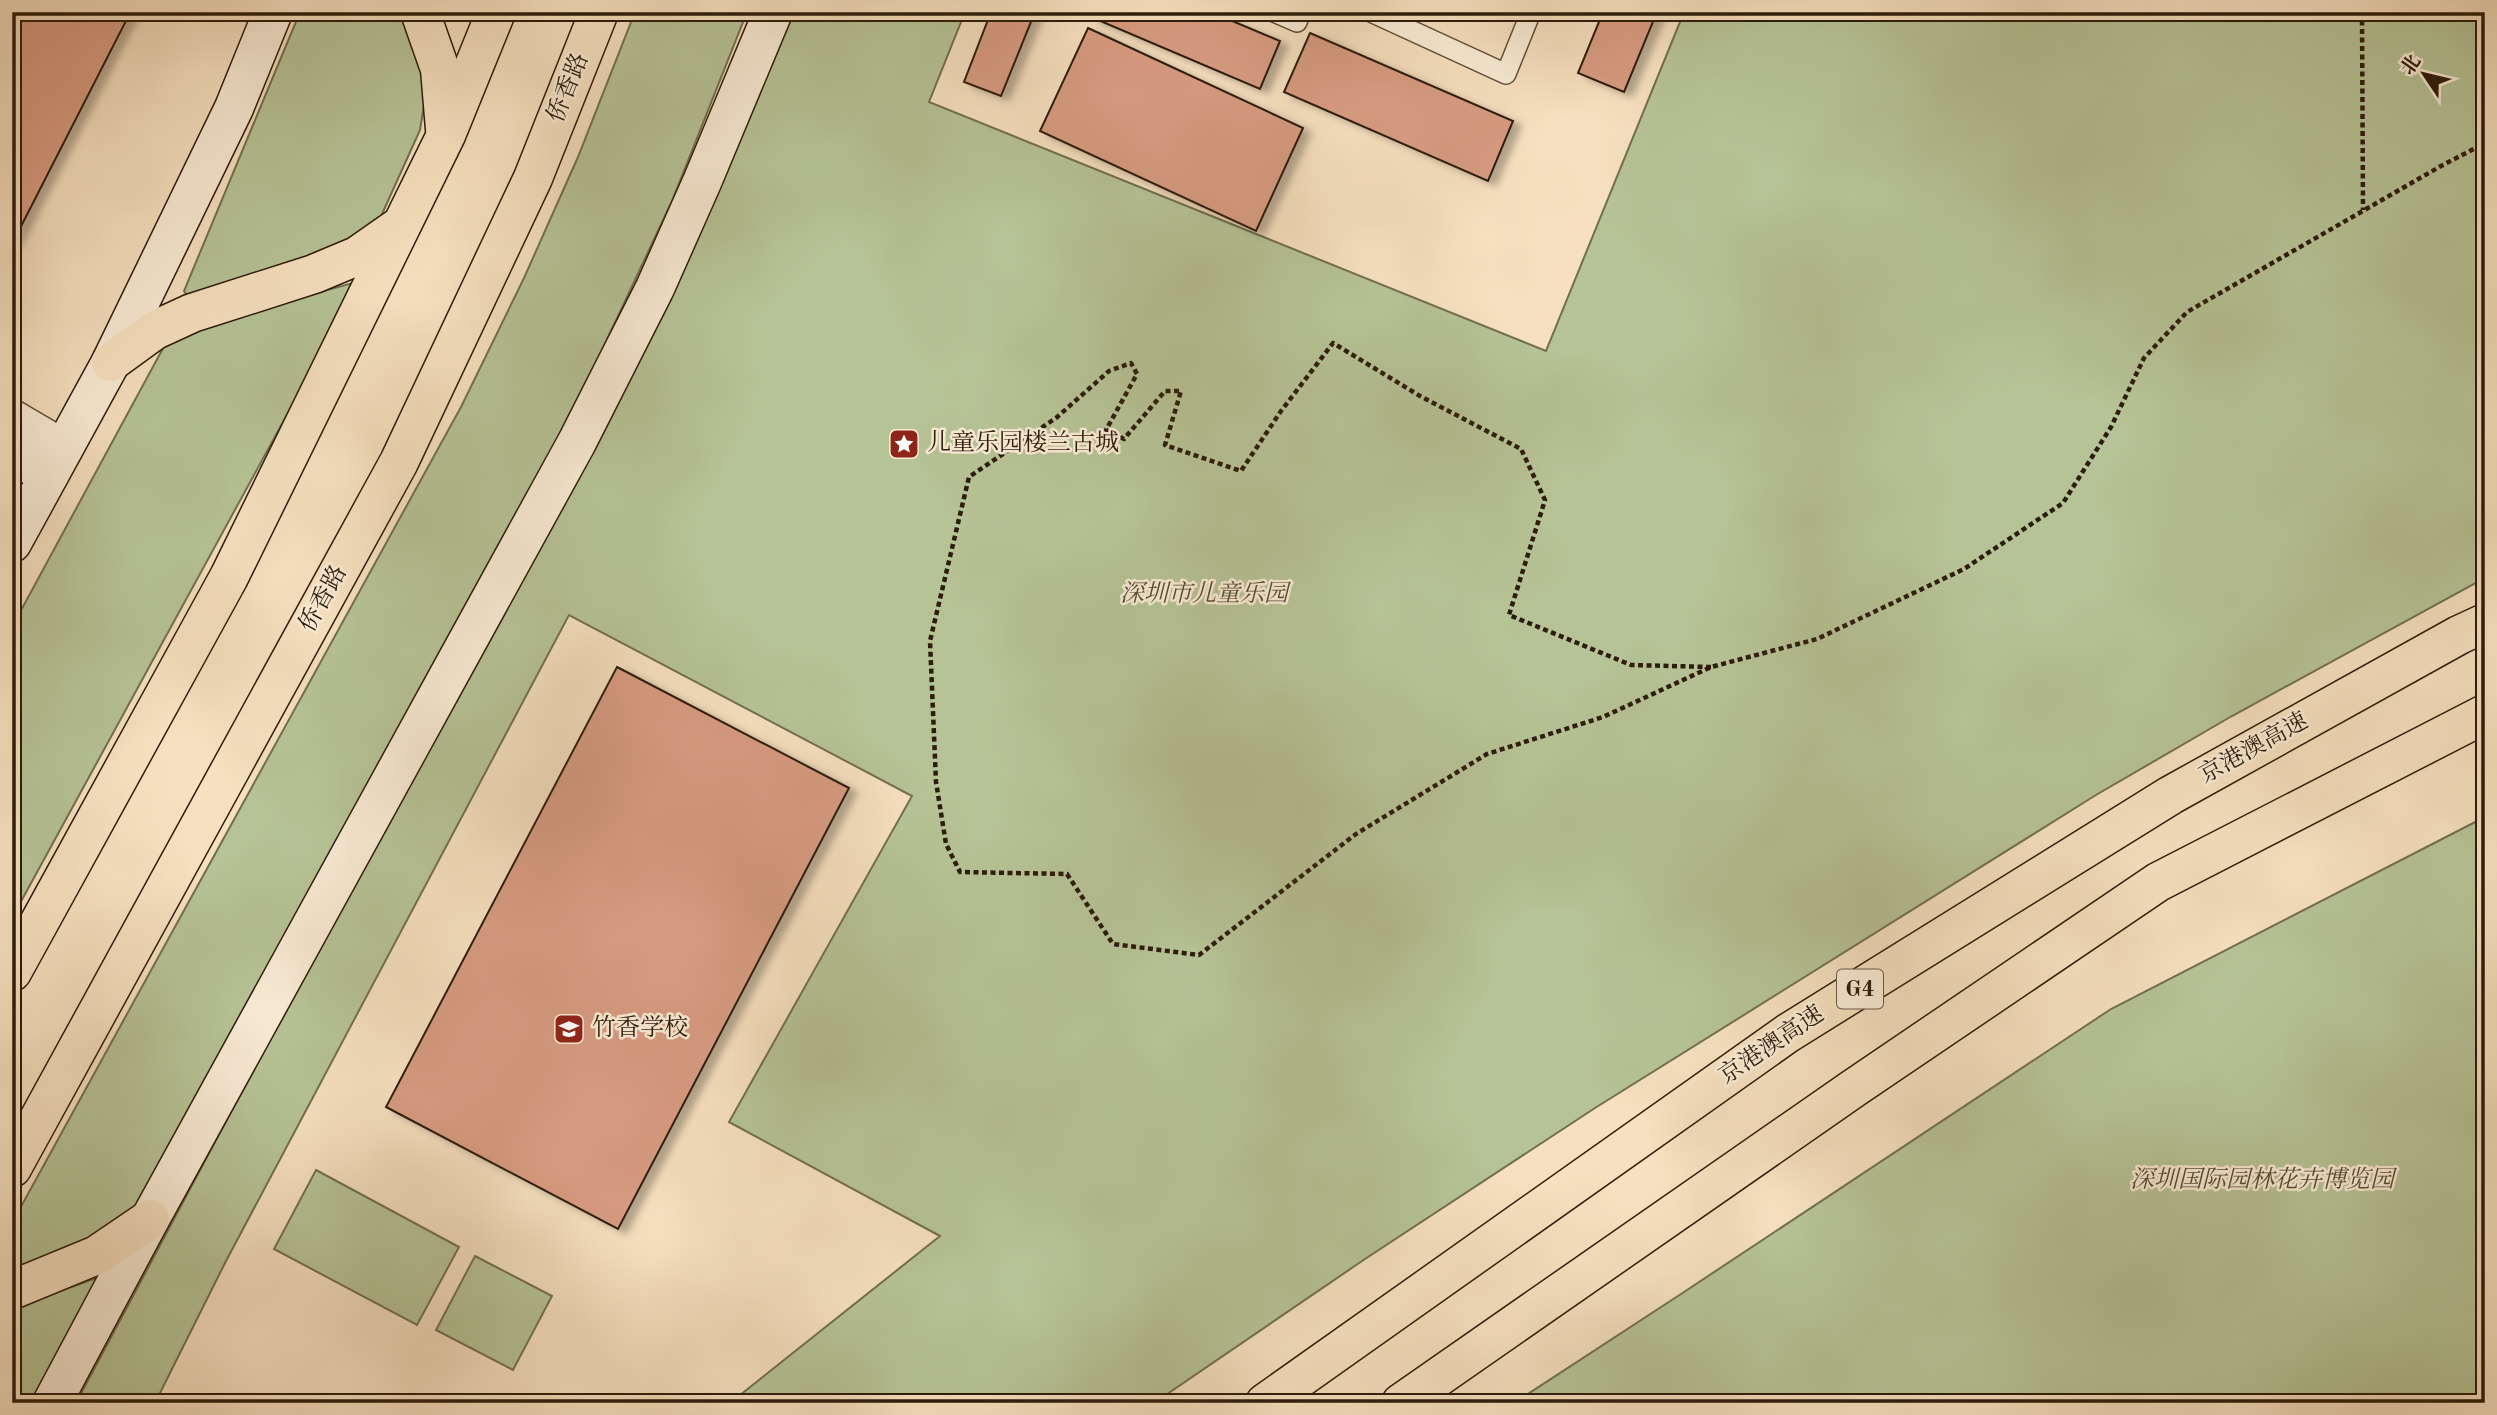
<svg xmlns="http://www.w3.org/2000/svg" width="2497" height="1415" font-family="'Old Standard TT','Noto Serif SC',serif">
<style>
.green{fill:#b6c396;stroke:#726f50;stroke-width:2}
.building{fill:#d79b81;stroke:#2d1b0b;stroke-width:2;filter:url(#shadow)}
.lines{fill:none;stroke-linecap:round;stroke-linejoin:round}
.service-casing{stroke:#5f4c38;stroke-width:22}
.minor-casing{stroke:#5f4c38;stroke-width:41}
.secondary-casing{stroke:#2d1b0b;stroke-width:41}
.primary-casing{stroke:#2d1b0b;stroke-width:41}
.motorway-casing{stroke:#2d1b0b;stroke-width:41}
.path{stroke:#2d1b0b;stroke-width:4.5;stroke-dasharray:5 3.5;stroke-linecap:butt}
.service{stroke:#f9ebd5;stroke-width:19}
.minor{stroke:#f9ebd5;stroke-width:38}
.secondary{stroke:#f9ebd5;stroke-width:38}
.primary{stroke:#f6e0bf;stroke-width:38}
.motorway{stroke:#f6e0bf;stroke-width:38}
.labels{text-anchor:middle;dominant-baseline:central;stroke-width:5;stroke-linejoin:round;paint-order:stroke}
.shield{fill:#f9ebd5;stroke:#6a5948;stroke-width:2}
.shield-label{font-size:23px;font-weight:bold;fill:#2d1b0b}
.street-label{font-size:24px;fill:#2d1b0b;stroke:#f9ebd5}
.poi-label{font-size:24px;fill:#2d1b0b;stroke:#f9ebd5;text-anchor:start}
.park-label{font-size:24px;font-style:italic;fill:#564d35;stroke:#f9ebd5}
</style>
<defs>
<filter id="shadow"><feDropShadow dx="8" dy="4.5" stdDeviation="3.5" flood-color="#0004"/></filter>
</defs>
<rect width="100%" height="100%" fill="#f6e0bf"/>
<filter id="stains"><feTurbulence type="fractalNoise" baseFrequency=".00286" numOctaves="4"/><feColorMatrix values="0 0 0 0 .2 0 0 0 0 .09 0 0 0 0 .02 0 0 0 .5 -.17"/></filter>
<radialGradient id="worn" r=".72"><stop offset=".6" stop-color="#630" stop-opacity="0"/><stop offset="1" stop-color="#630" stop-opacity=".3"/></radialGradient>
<!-- green -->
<g class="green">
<polygon points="300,12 405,12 428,81 420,130 378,223 349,243 189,298 184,291"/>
<polygon points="635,12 747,12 672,201 574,410 151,1203 97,1241 12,1272 12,1223 461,407 524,278 578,157"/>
<polygon points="787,12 965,12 929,102 1546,351 1684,12 2485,12 2485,578 2232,716 2096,795 1595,1108 1365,1259 1154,1403 730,1403 940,1236 729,1122 912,796 569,615 226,1261 155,1403 76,1403 656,314"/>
<polygon points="360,281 12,918 12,627 168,339 207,323"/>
<polygon points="2485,817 2485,1403 1514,1403 1681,1294 2111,1009"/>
<polygon points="316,1170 459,1247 417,1325 274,1249"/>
<polygon points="475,1256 552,1296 513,1370 436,1330"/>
<polygon points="108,1274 39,1403 12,1403 12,1308"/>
</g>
<!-- building -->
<g class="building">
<polygon points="12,12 124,12 129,15 12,244"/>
<polygon points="991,12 1035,12 1001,96 964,82"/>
<polygon points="1094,12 1211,12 1280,41 1260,89 1091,17"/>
<polygon points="1603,12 1657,12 1624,92 1578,73"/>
<polygon points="1088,28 1303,128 1256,231 1040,131"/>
<polygon points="1310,33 1513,121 1488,181 1284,92"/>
<polygon points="617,667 849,788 618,1229 386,1107"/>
</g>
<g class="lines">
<!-- service casing -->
<g class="service-casing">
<g id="service">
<polyline points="1274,12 1297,22 1301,12"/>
<polyline points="1371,12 1506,74 1531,12"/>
</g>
</g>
<!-- minor casing -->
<g class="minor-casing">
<g id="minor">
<polyline points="12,419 63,449"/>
<polyline points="12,455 49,475"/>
</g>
</g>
<!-- secondary casing -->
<g class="secondary-casing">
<g id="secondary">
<polyline points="12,543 111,362 234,108 273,12"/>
<polyline points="52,1403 150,1219 577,442 655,288 702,182 773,12"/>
</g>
</g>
<!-- primary casing -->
<g class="primary-casing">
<g id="primary">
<polyline points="420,12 440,69 445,129"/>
<polyline points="111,362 155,330 192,313 314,274 357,256 397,228"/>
<polyline points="12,972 229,577 446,135 496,12"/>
<polyline points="12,1168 399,462 533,178 599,12"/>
<polyline points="12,1290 97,1255 150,1219"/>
</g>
</g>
<!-- motorway casing -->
<g class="motorway-casing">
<g id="motorway">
<polyline points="1265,1403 1788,1033 2171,795 2459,635 2485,623"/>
<polyline points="1401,1403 1854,1088 2158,882 2485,714"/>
</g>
</g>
<!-- path -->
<g class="path">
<polyline points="2362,12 2363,210"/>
<polyline points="1711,667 1631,665 1509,615 1545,500 1521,449 1420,396 1333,343 1281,411 1241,471 1165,445 1181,391 1165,391 1124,439 1106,430 1137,374 1131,363 1109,371 1056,418 969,477 930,641 936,782 946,844 960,872 1067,874 1113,944 1199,955 1356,834 1487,754 1603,717 1711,667 1817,639 1964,569 2063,503 2111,427 2144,358 2187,312 2441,166 2485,143"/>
</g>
<!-- service -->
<use href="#service" class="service"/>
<!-- minor -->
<use href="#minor" class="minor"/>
<!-- secondary -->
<use href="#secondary" class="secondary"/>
<!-- primary -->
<use href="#primary" class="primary"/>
<!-- motorway -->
<use href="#motorway" class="motorway"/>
</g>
<!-- icons -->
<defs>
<g id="sight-square" transform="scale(1.575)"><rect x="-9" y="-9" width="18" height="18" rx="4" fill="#8f2418" stroke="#f9ebd5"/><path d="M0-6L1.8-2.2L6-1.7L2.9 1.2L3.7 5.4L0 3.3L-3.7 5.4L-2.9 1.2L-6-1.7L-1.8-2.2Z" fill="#fff"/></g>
<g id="school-square" transform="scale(1.575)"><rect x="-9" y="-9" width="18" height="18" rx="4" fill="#8f2418" stroke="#f9ebd5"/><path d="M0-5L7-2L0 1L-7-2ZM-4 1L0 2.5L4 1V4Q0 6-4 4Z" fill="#fff"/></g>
</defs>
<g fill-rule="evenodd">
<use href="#sight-square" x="904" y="444"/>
<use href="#school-square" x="569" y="1029"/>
</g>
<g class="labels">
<!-- shield labels -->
<rect class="shield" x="1837" y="969.5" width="46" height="39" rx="5"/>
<g class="shield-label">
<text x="1860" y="989">G4</text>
</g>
<!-- street labels -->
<g class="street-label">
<text transform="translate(569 88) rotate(-68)">侨香路</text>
<text transform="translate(324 599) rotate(-61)">侨香路</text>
<text transform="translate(2254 749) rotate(-29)">京港澳高速</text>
<text transform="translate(1772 1046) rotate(-34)">京港澳高速</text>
</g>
<!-- poi labels -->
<g class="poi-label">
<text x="927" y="444">儿童乐园楼兰古城</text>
<text x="592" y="1029">竹香学校</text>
</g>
<!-- park labels -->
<g class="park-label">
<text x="1204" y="595">深圳市儿童乐园</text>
<text x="2262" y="1181">深圳国际园林花卉博览园</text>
</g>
</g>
<!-- margin -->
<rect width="2497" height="1415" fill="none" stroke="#f6e0bf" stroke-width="42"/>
<rect x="14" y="14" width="2469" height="1387" fill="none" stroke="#2d1b0b" stroke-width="3.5"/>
<rect x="21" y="21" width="2455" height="1373" fill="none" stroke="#2d1b0b" stroke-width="2"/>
<!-- north arrow -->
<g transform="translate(2424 74) rotate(305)" stroke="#f9ebd5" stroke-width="5" paint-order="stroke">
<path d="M0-5L12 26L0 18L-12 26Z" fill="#2d1b0b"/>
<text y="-10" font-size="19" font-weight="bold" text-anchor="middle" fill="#2d1b0b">北</text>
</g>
<rect width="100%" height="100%" filter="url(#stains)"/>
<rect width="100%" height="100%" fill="url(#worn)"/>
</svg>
